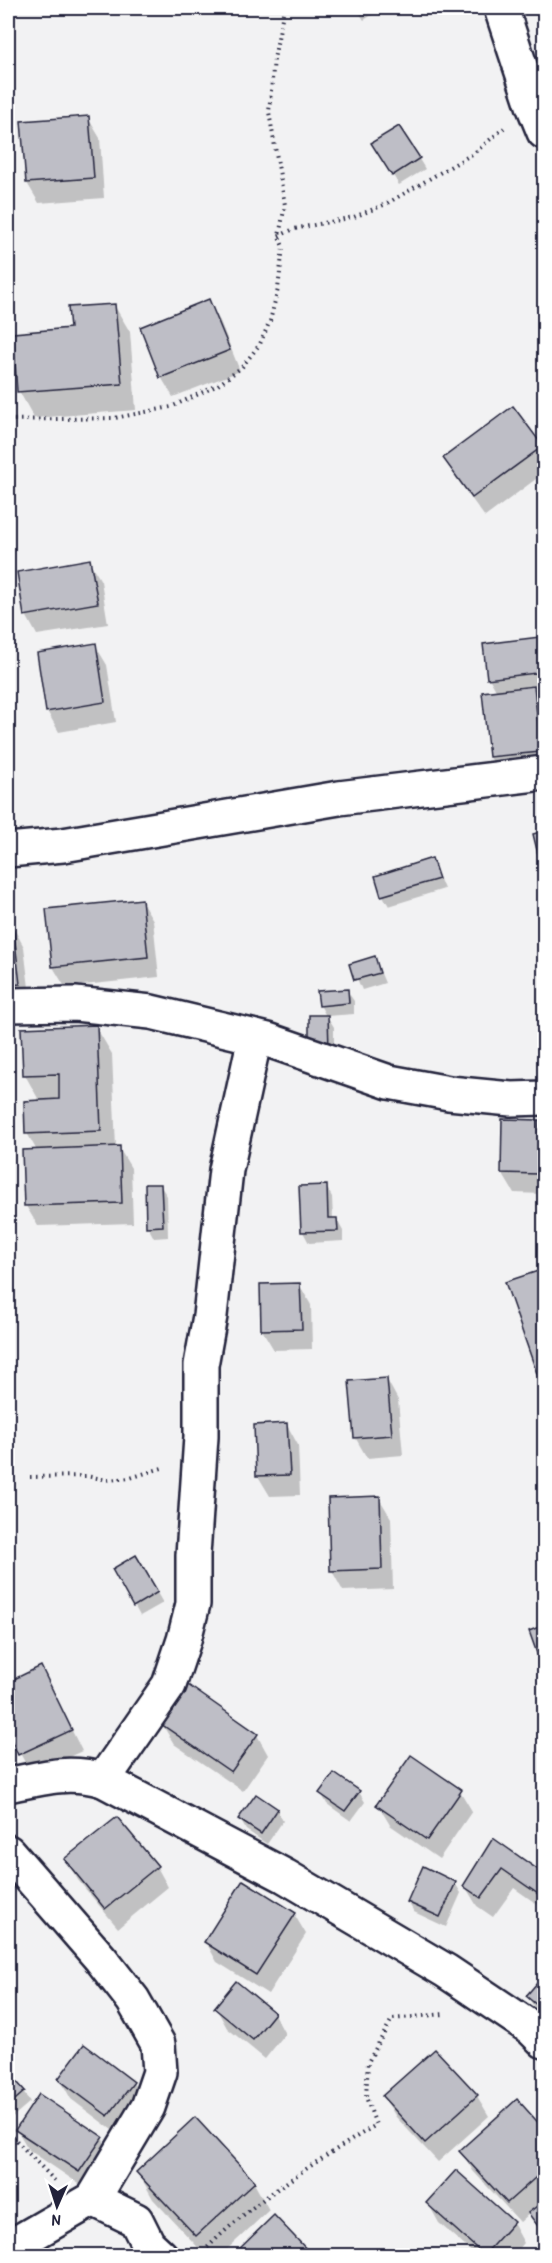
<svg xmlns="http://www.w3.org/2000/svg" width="552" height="2263" font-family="'Patrick Hand',sans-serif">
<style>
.shadow{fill:#0003}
.building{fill:#bebec6;stroke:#22223b;stroke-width:1.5}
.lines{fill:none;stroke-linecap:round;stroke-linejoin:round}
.minor-casing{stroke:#22223b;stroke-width:38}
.path{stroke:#22223b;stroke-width:4;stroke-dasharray:1.5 4.5;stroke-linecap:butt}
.minor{stroke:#fff;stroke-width:33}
</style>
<rect width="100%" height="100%" fill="#f2f2f3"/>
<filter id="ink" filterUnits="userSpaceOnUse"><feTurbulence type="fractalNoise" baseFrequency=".0167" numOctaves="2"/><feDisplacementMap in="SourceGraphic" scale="12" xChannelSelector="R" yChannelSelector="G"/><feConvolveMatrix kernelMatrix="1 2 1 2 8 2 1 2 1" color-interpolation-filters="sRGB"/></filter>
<g filter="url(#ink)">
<!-- shadow -->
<g class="shadow">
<polygon points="356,8 383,8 364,20"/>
<polygon points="88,118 100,138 104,198 39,203 27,183 22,122"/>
<polygon points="379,153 419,159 425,169 399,185"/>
<polygon points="208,301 220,321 240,371 173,397 161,377"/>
<polygon points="114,305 130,332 136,410 34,418 19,391 71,330"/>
<polygon points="542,446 544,451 544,473 485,517 457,479 445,459"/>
<polygon points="89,561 101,581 108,624 37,635 26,615"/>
<polygon points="544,638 544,701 541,701 544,707 544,773 502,777 490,757 497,692 489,678 485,645"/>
<polygon points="95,645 107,665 116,722 59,732 47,711"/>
<polygon points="544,833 544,873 535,835"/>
<polygon points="432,860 444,889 389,906 383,896 377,877"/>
<polygon points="141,900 153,920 159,977 65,987 53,967"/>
<polygon points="8,927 13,927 24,947 31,1004 8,1006"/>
<polygon points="374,957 385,983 362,990 351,965"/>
<polygon points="347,991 354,1001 354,1014 327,1016 334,1027 334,1060 317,1060 326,1016 320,1005"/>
<polygon points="96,1027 112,1054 116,1148 119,1148 131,1168 133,1223 38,1226 26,1206 37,1151 27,1133 40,1102 25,1075 23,1029"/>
<polygon points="503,1120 538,1122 544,1133 544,1194 514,1193 502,1173"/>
<polygon points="160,1185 167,1196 168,1237 154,1238 148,1227 146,1186"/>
<polygon points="326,1186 332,1197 333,1220 337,1220 343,1231 343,1241 309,1243 303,1232 301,1187"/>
<polygon points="544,1271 544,1389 507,1283"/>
<polygon points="299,1284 311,1305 312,1349 274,1350 262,1330 261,1286"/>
<polygon points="387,1380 398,1400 403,1455 367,1458 355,1437"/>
<polygon points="287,1425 298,1445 300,1495 270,1496 258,1476"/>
<polygon points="379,1498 391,1518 393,1589 343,1591 332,1571"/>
<polygon points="136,1557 163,1603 140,1616 114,1569"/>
<polygon points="544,1627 544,1669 531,1631"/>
<polygon points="41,1668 82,1751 31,1774 8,1730 8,1683"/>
<polygon points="162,1724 257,1735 268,1755 243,1791 174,1744"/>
<polygon points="460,1791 472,1811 439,1859 390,1825 378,1805"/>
<polygon points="359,1792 365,1802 351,1821 327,1804 321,1793"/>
<polygon points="277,1810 283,1821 267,1844 246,1830 240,1819"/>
<polygon points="493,1840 544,1876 544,1909 514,1888 493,1917 477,1906 465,1886"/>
<polygon points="66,1860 157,1867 168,1887 118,1928 78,1880"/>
<polygon points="455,1883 461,1893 446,1927 414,1912 408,1902"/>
<polygon points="294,1914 306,1934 268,1994 217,1962 206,1942"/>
<polygon points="544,1977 544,2021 540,2017 528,1997"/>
<polygon points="216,2008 274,2014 285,2034 265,2059 227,2028"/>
<polygon points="85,2047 133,2083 145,2103 120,2136 71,2099 60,2079"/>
<polygon points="435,2051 477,2096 489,2116 438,2162 396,2117 384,2097"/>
<polygon points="8,2074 23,2092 30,2102 9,2120"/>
<polygon points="516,2101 544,2131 544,2236 530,2213 520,2222 473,2171 461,2151"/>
<polygon points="195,2119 254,2183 269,2210 220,2256 206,2256 153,2199 138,2172"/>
<polygon points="17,2130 102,2138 113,2158 91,2192 29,2150"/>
<polygon points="428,2203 513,2223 524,2243 513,2256 476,2256 439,2223"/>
</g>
<!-- building -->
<g class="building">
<polygon points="89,116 94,178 26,183 21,121"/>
<polygon points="399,126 420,158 392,176 371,143"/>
<polygon points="209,299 230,350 160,378 140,327"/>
<polygon points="115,304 122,384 17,392 13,333 70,328 68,307"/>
<polygon points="513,406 543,446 472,498 443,458"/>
<polygon points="90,559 98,603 24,616 17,572"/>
<polygon points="540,637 544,637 544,676 544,672 487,679 483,644"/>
<polygon points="96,643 105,702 46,712 37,653"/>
<polygon points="534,686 541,752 489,757 482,692"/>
<polygon points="544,831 544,879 533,834"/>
<polygon points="432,858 439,879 381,896 375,876"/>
<polygon points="142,899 148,957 52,967 46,909"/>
<polygon points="13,925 20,984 8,985 8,926"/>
<polygon points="375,956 380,973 354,980 349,964"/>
<polygon points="348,989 349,1003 319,1006 317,991"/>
<polygon points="309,1015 328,1015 329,1050 309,1050"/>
<polygon points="97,1025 101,1131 25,1134 24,1101 59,1099 59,1074 23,1075 21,1028"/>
<polygon points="502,1119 539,1120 538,1174 501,1173"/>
<polygon points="120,1146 122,1203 24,1206 22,1150"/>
<polygon points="145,1184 161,1184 163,1226 146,1227"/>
<polygon points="327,1185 328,1218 337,1218 338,1231 301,1232 299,1186"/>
<polygon points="544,1269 544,1384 541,1385 505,1282"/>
<polygon points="300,1283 302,1329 261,1330 260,1284"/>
<polygon points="387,1378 392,1435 354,1438 349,1381"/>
<polygon points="287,1423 290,1475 256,1476 254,1425"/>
<polygon points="380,1496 382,1569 330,1571 328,1498"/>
<polygon points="136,1555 158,1592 133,1607 112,1569"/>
<polygon points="544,1625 544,1673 529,1631"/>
<polygon points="41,1666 72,1730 18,1755 8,1733 8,1682"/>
<polygon points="188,1685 258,1734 231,1772 161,1724"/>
<polygon points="411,1755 462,1790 427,1840 376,1805"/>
<polygon points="334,1773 360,1791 345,1811 319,1793"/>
<polygon points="256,1794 278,1809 261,1834 238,1819"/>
<polygon points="117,1817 158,1866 105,1909 64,1859"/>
<polygon points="493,1838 544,1874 544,1898 502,1869 481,1898 463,1886"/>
<polygon points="423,1866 456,1882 440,1917 407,1902"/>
<polygon points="243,1880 296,1913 256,1975 204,1942"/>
<polygon points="544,1975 544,2011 526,1996"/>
<polygon points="236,1981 275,2013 253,2040 214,2008"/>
<polygon points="84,2044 134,2082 108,2116 58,2079"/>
<polygon points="435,2049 478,2095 425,2143 382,2096"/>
<polygon points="8,2072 25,2091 8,2106"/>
<polygon points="39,2094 103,2137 79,2172 15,2130"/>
<polygon points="517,2099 544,2129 544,2170 507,2203 459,2151"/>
<polygon points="195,2117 255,2182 196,2236 136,2172"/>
<polygon points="456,2170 514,2222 484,2255 426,2203"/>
<polygon points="544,2201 544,2234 528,2213"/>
<polygon points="274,2215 313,2256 232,2256"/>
</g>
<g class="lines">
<!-- minor casing -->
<g class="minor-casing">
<g id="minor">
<polyline points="501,8 533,105 544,132"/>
<polyline points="8,850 63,845 339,798 544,773"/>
<polyline points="8,1005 75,1004 151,1012 268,1040 389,1082 449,1093 511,1099 544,1098"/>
<polyline points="103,1780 169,1685 184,1640 193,1604 193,1555 201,1437 201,1365 210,1316 226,1170 255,1037"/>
<path d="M8,1785C41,1778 69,1770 103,1780L285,1876L446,1971L531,2028L544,2041"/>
<polyline points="8,1852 101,1959 133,2000 158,2044 160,2072 148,2107 93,2199 8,2248"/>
<polyline points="93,2199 136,2220 148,2244 161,2256"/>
</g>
</g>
<!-- path -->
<g class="path">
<polyline points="279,236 294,229 354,217 386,204 474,153 504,128"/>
<polyline points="8,420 115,418 171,407 218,385 242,367 260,344 270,321 278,289 283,247 279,236 285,205 269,112 274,59 284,8"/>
<polyline points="30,1477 86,1476 108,1480 130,1478 162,1468"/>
<polyline points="8,2132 55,2181"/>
<path d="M199,2256C250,2203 313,2163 376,2125L366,2097L368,2062L392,2019L444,2014"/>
</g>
<!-- minor -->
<use href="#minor" class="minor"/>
</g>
</g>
<!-- margin -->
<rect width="552" height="2263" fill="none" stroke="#fff" stroke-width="30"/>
<rect x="15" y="15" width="522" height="2233" fill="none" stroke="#22223b" stroke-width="2" filter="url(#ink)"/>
<!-- north arrow -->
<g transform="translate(57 2206) rotate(183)" stroke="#ffffff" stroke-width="4.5" paint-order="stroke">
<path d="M0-4.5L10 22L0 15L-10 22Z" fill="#22223b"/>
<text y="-9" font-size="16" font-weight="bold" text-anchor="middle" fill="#22223b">N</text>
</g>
</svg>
